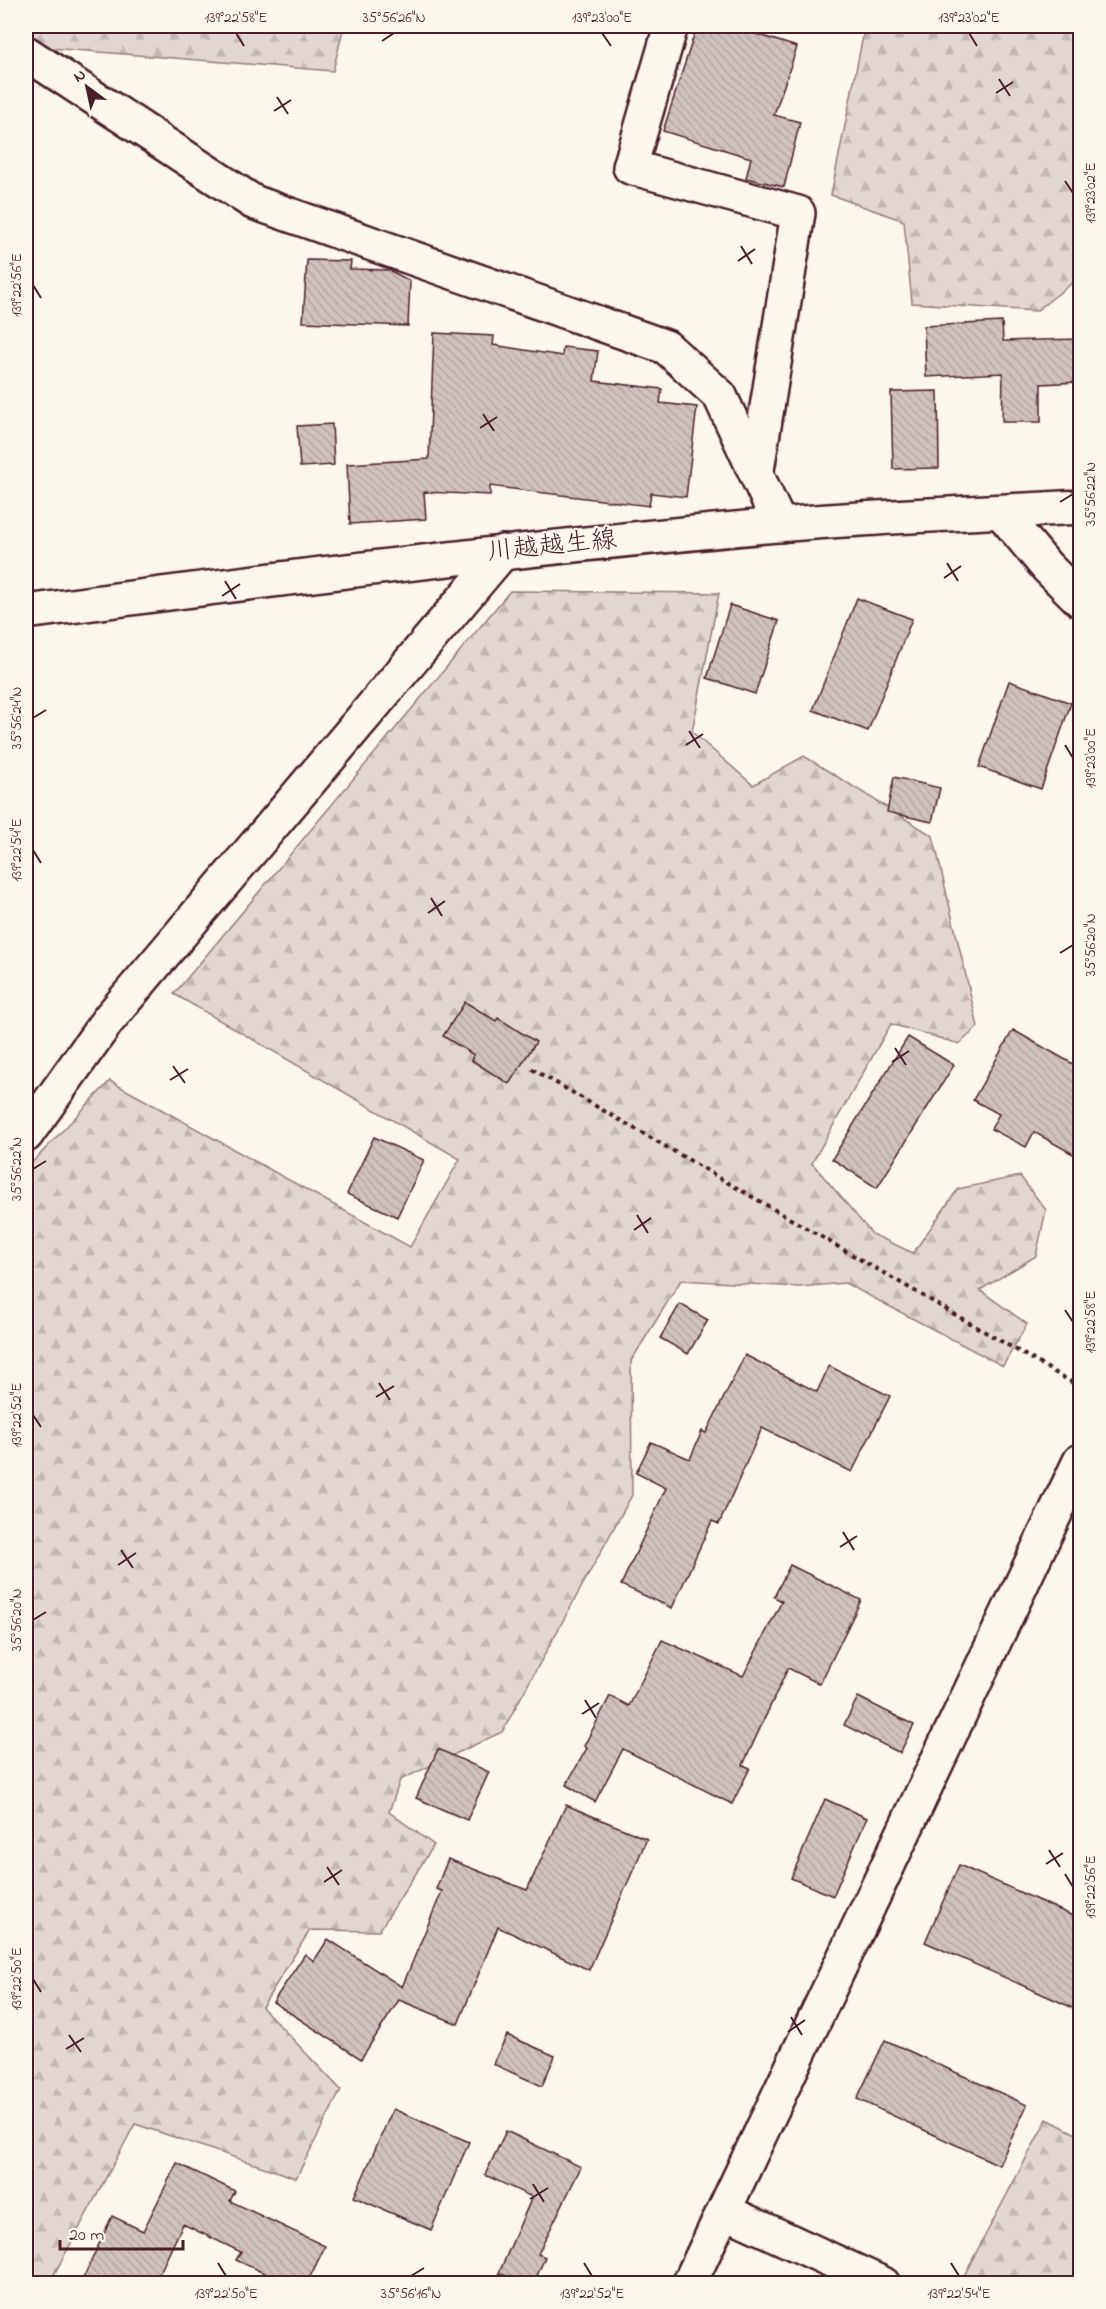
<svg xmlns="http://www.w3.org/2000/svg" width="1106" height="2309" font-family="'Indie Flower','Klee One',sans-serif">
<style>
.forest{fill:url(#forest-firs);stroke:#967b7e;stroke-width:1.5}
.building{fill:url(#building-back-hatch);stroke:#4a1f2b;stroke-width:1.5}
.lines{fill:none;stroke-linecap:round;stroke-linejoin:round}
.street-casing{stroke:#4a1f2b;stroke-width:38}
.secondary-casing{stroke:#4a1f2b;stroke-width:38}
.path{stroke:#4a1f2b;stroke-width:4;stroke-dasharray:4.5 4.5;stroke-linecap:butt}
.street{stroke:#fbf7ec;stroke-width:33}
.secondary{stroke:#fbf7ec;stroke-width:33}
.ticks{fill:none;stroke:#4a1f2b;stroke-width:2}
.labels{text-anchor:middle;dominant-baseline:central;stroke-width:4.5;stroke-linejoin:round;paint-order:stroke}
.street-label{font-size:26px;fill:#4a1f2b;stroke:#fbf7ec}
.neatline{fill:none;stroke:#4a1f2b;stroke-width:2}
.ticks-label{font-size:15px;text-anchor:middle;fill:#4a1f2b}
</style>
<defs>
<pattern id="forest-firs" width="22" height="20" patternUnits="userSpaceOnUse" patternTransform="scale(1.5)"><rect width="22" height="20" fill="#e2d7d0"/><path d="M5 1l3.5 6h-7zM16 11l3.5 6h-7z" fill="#c3b8b3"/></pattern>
<pattern id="building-back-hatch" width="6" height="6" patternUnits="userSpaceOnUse" patternTransform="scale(1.5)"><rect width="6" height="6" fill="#cfc2bc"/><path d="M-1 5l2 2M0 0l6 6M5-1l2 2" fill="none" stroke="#b3a6a2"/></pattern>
</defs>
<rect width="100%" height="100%" fill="#fbf7ec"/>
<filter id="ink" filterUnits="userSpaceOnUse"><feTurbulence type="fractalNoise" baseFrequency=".0167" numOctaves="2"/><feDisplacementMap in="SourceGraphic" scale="12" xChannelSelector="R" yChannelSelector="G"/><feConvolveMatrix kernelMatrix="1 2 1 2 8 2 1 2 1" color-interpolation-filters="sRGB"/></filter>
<g filter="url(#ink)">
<!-- forest -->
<g class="forest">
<polygon points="26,26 344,26 333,71 26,46"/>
<polygon points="865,26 1080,26 1080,277 1036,311 912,303 904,221 831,195"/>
<polygon points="510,591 719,593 692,732 753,785 804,756 933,836 978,1027 959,1044 891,1024 812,1163 872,1234 913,1253 958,1189 1020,1176 1046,1210 1036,1256 980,1290 1027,1324 1003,1366 845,1283 799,1287 681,1280 631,1361 632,1495 502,1732 400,1780 389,1812 434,1845 379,1931 310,1930 262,2007 341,2090 296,2178 135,2124 49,2284 26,2283 26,1169 110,1081 410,1247 460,1159 174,994"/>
<polygon points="1047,2119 1080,2136 1080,2283 960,2283"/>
</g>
<!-- building -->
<g class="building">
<polygon points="697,26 731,26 797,47 774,115 800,122 784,187 746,178 751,158 663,131"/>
<polygon points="307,260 351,261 350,269 389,270 410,281 408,326 303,322"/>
<polygon points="1002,322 1003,341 1080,339 1080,382 1041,384 1041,422 1002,422 1003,373 926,377 924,326"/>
<polygon points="434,333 494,336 493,345 562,356 563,347 598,351 594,381 662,389 660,403 697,407 686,497 651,493 649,506 490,486 490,495 424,492 426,519 350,524 347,464 429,459"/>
<polygon points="938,391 939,468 893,469 891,392"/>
<polygon points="332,424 334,465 300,467 297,426"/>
<polygon points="857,598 912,619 868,731 813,710"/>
<polygon points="730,605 779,621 755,694 707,678"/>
<polygon points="1009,681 1071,703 1041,789 979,767"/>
<polygon points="894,777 940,788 932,822 887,812"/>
<polygon points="465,1002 496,1021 498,1018 536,1042 509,1084 471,1060 474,1055 443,1036"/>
<polygon points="1013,1030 1080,1068 1080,1158 1034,1132 1026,1147 991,1129 999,1114 973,1100"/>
<polygon points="908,1037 954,1065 877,1188 832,1159"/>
<polygon points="374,1137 424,1160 397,1217 347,1194"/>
<polygon points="680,1304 708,1320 688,1354 660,1338"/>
<polygon points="745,1355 817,1392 829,1366 890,1396 852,1472 762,1428 719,1524 712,1521 672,1608 621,1585 666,1488 636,1473 651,1442 690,1459 702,1431 706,1433"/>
<polygon points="790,1565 861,1600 820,1684 788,1668 743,1765 750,1768 732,1804 623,1749 595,1802 566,1785 587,1748 584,1746 610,1696 629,1706 662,1640 743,1676 782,1601 774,1597"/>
<polygon points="858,1697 914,1725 900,1753 844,1725"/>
<polygon points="438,1749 489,1772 467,1820 416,1798"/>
<polygon points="825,1799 867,1818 833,1896 791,1878"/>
<polygon points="566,1805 647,1839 589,1970 498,1927 458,2024 399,2000 361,2059 273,2002 305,1954 314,1961 328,1939 402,1987 442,1891 436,1889 448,1859 527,1890"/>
<polygon points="959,1865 1080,1919 1080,2011 925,1942"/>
<polygon points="507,2035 555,2056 542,2086 493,2064"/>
<polygon points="885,2040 1027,2105 999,2165 857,2099"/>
<polygon points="393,2109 469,2142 431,2230 354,2197"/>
<polygon points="506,2131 581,2167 538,2254 545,2257 534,2283 524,2283 499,2273 532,2197 485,2175"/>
<polygon points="177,2163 235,2191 230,2201 325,2246 307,2283 285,2283 236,2260 241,2252 183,2224 155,2283 81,2283 112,2216 143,2231"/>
</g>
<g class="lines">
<!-- street casing -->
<g class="street-casing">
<g id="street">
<polyline points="671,26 630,167 798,213 757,470"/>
<polyline points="26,53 253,202 666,347 720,396 780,525"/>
<polyline points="1001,512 1047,567 1080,600"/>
<polyline points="26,1135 108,1020 503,552"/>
<polyline points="724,2211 883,2284"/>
</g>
</g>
<!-- secondary casing -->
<g class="secondary-casing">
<g id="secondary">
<path d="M26,612C276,578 526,548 777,525C878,516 980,513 1080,507"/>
<polyline points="689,2284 1080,1461"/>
</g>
</g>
<!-- path -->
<polyline class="path" points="532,1069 1080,1387"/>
<!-- street -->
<use href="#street" class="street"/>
<!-- secondary -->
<use href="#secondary" class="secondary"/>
</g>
</g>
<!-- ticks -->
<path class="ticks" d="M236,33L244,46M602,33L611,46M969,33L977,46M382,41L394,33M999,79L1010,96M996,93L1013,82M277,97L288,114M274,111L291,100M1065,181L1073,193M741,246L752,264M738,261L755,249M33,285L41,298M483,414L494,431M480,428L497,417M1060,502L1073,494M947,563L958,581M944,578L961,566M225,581L236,599M222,596L240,584M33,718L46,710M689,731L700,748M686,745L703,734M1065,745L1073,758M33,850L41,863M431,898L442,916M428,913L445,901M1060,953L1073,945M895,1048L906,1065M892,1062L909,1051M173,1066L185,1083M170,1080L188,1069M33,1169L46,1161M637,1215L648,1233M634,1230L651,1218M1065,1310L1073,1322M379,1383L390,1400M376,1397L394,1386M33,1415L41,1427M843,1532L854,1550M840,1547L857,1536M121,1550L133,1568M118,1565L136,1553M33,1620L46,1612M585,1700L596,1718M582,1714L599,1703M1049,1850L1060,1867M1046,1864L1063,1853M327,1867L339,1885M1065,1874L1073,1887M324,1882L342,1870M33,1979L41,1992M791,2017L802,2035M788,2032L805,2020M69,2035L81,2052M66,2049L84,2038M533,2184L544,2202M530,2199L548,2188M218,2263L226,2276M584,2263L592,2276M951,2263L959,2276M411,2276L424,2268"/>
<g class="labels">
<!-- street labels -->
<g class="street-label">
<text transform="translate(552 547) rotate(-6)">川越越生線</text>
</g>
</g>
<!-- margin -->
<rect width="1106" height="2309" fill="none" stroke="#fbf7ec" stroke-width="66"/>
<!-- north arrow -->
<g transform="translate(87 87) rotate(327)" stroke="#fbf7ec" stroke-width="4.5" paint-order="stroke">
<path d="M0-4.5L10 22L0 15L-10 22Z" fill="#4a1f2b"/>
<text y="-9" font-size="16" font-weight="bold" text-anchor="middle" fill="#4a1f2b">N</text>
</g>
<!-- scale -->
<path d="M60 2240v9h123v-9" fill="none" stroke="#4a1f2b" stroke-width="3"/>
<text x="69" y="2240" font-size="18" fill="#4a1f2b" stroke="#fbf7ec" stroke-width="4.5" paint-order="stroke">20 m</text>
<rect x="33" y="33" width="1040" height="2243" class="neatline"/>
<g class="ticks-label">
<text x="236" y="22">139°22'58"E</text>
<text x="394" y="22">35°56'26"N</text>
<text x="602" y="22">139°23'00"E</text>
<text x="969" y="22">139°23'02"E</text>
<text transform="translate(1090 193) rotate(-90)" y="5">139°23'02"E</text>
<text transform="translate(16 285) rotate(-90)" y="5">139°22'56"E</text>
<text transform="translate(1090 494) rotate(-90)" y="5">35°56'22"N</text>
<text transform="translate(16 718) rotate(-90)" y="5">35°56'24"N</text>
<text transform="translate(1090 758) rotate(-90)" y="5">139°23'00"E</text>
<text transform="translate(16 850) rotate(-90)" y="5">139°22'54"E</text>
<text transform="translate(1090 945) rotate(-90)" y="5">35°56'20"N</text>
<text transform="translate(16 1169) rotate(-90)" y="5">35°56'22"N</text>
<text transform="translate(1090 1322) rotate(-90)" y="5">139°22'58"E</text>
<text transform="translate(16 1415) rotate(-90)" y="5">139°22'52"E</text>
<text transform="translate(16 1620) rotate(-90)" y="5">35°56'20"N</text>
<text transform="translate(1090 1887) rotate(-90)" y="5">139°22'56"E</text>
<text transform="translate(16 1979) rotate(-90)" y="5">139°22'50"E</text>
<text x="226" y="2298">139°22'50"E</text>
<text x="411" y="2298">35°56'16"N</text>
<text x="592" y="2298">139°22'52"E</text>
<text x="959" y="2298">139°22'54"E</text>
</g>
</svg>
